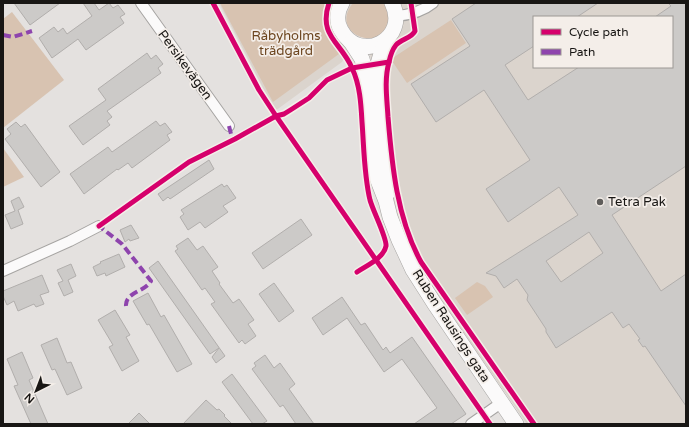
<svg xmlns="http://www.w3.org/2000/svg" width="689" height="427" font-family="'Varela Round',sans-serif">
<style>
.built{fill:#dbd4cd;fill-rule:evenodd}
.green{fill:#d8c3b1}
.building{fill:#cccac8;stroke:#b1aeac;fill-rule:evenodd}
.lines{fill:none;stroke-linecap:round;stroke-linejoin:round}
.minor-casing{stroke:#a6a4a2;stroke-width:12}
.secondary-casing{stroke:#a6a4a2;stroke-width:16}
.minor{stroke:#fbfafa;stroke-width:10}
.secondary{stroke:#fbfafa;stroke-width:15}
.quiet{stroke:#8e44ad;stroke-width:4;stroke-dasharray:8 4;stroke-linecap:butt}
.cycleway-casing{stroke:#f4eee9;stroke-width:8}
.cycleway{stroke:#d6006c;stroke-width:5}
.poi-dot{fill:#5f5d5b;stroke:#f4eee9;stroke-width:1.5}
.labels{text-anchor:middle;dominant-baseline:central;stroke-width:3.5;stroke-linejoin:round;paint-order:stroke}
.park-label{font-size:13px;fill:#6c451f;stroke:#f4eee9}
.street-label{font-size:13px;fill:#181614;stroke:#f4eee9}
.poi-label{font-size:13px;fill:#181614;stroke:#f4eee9;text-anchor:start}
</style>
<rect width="100%" height="100%" fill="#e4e1df"/>
<!-- built -->
<path class="built" d="M219,3H686V424H527L426,279L382,183L367,19L342,62L275,111ZM534,17H672V67H534Z"/>
<!-- green -->
<g class="green">
<path d="M220,3H325C319,23 327,38 339,54L273,102Z"/>
<path d="M353,3H383C388,8 389,13 389,20C386,55 327,35 353,3Z"/>
<polygon points="12,12 64,80 3,128 3,19"/>
<polygon points="451,20 466,43 407,83 392,61 394,57"/>
<polygon points="3,148 24,177 3,187"/>
<polygon points="477,282 485,286 493,297 467,315 455,298"/>
</g>
<!-- building -->
<g class="building">
<polygon points="14,3 60,3 30,25"/>
<polygon points="83,3 94,3 99,10 109,3 113,8 118,5 125,14 120,17 124,23 86,50 78,39 52,58 39,38 54,27 58,32 63,28 67,34 92,16"/>
<path d="M476,3H598L577,17H534V46L505,65L528,100L579,67H672V17H655L671,6L668,3H686V166L612,215L661,291L686,274V406L645,346L643,347L638,340L640,339L629,324L623,328L612,312L556,348L546,332V329L527,300L528,295L517,279L504,288L496,276L486,273L578,215L559,187L508,222L486,189L530,160L484,90L436,122L411,84L470,46L452,19ZM589,232L603,253L561,282L546,261Z"/>
<polygon points="147,53 151,59 156,55 163,64 158,68 161,73 107,111 112,117 107,121 110,125 83,145 69,126 106,100 98,89"/>
<polygon points="156,121 160,126 165,123 172,132 167,135 170,140 132,168 128,163 118,170 117,169 84,194 70,174 108,147 112,152"/>
<polygon points="16,122 21,127 25,124 60,172 41,187 5,139 11,134 7,129"/>
<polygon points="209,160 214,169 170,199 168,197 163,201 158,194"/>
<polygon points="222,184 224,187 227,185 236,198 223,206 228,212 205,228 200,222 188,230 180,217 184,214 181,210"/>
<polygon points="19,197 24,207 18,210 23,224 11,229 5,215 15,211 11,201"/>
<polygon points="301,219 312,235 263,269 252,253"/>
<polygon points="131,225 139,238 130,241 129,239 125,242 120,230"/>
<polygon points="188,238 197,250 203,246 218,267 212,271 220,283 219,284 233,303 239,299 254,320 248,324 256,336 245,344 242,340 239,343 211,304 215,302 205,288 202,290 175,251 178,249 176,246"/>
<polygon points="119,254 125,267 106,276 105,273 97,276 93,267 101,263 100,262"/>
<polygon points="158,261 225,356 216,363 212,357 219,348 210,354 149,268"/>
<polygon points="71,264 76,276 68,280 73,292 64,296 58,283 63,281 57,270"/>
<polygon points="42,275 49,292 40,295 44,304 36,307 34,304 18,311 14,301 7,305 3,296 3,291"/>
<polygon points="274,283 294,311 279,322 259,294"/>
<polygon points="148,293 161,317 164,315 192,364 177,372 149,324 147,325 133,301"/>
<polygon points="342,297 361,325 365,323 383,350 386,347 390,353 412,337 466,414 451,424 414,424 437,408 402,359 384,372 347,318 323,335 312,318"/>
<polygon points="115,310 130,335 126,337 139,361 122,371 109,347 113,345 98,320"/>
<polygon points="57,338 67,363 71,362 82,388 67,395 55,369 52,370 41,345"/>
<polygon points="22,352 33,378 29,380 48,424 31,424 14,386 18,385 7,359"/>
<polygon points="265,355 274,368 280,363 295,384 289,389 314,424 296,424 283,405 280,407 252,369 256,366 254,363"/>
<polygon points="232,374 267,421 262,424 253,424 222,382"/>
<polygon points="206,400 217,410 219,409 225,415 224,416 232,424 183,424"/>
<polygon points="139,413 150,424 128,424"/>
</g>
<g class="lines">
<!-- minor casing -->
<g class="minor-casing">
<g id="minor">
<polyline points="141,3 229,126"/>
<path d="M396,16C410,15 422,12 433,3"/>
<polyline points="3,271 70,241 99,226"/>
<polyline points="471,424 501,403"/>
</g>
</g>
<!-- secondary casing -->
<g class="secondary-casing">
<g id="secondary">
<path d="M342,3C337,11 336,22 341,30C360,65 410,39 392,3"/>
<polyline points="386,40 382,50 378,64 378,81 387,177 387,194"/>
<polyline points="351,42 362,59 367,78 377,178 386,201 390,217 399,240 413,270 434,303 516,424"/>
</g>
</g>
<!-- minor -->
<use href="#minor" class="minor"/>
<!-- secondary -->
<use href="#secondary" class="secondary"/>
<!-- quiet -->
<g class="quiet">
<polyline points="3,35 13,37 32,31"/>
<polyline points="229,126 231,134 235,139"/>
<path d="M101,225L99,226L122,244L151,281C145,292 125,292 126,306"/>
</g>
<!-- cycleway casing -->
<g class="cycleway-casing">
<g id="cycleway">
<polyline points="213,3 259,90 276,116 490,424"/>
<path d="M329,3C318,36 341,42 352,68L389,62"/>
<path d="M411,3L415,31C412,38 401,39 396,45C392,50 390,57 389,62C384,80 387,99 388,117C392,166 397,218 421,262L534,424"/>
<path d="M99,226L189,162L235,139L276,116L284,114L292,109L309,98L327,80L352,68C360,85 361,104 362,122C364,148 364,175 370,200C373,211 387,238 386,246C384,258 366,266 357,272"/>
</g>
</g>
<!-- cycleway -->
<use href="#cycleway" class="cycleway"/>
</g>
<!-- markers -->
<circle class="poi-dot" cx="600" cy="202" r="4"/>
<g class="labels">
<!-- park labels -->
<g class="park-label">
<text x="286" y="36">Råbyholms<tspan x="286" dy="15">trädgård</tspan></text>
</g>
<!-- street labels -->
<g class="street-label">
<text transform="translate(185 65) rotate(54)">Persikevägen</text>
<text transform="translate(451 326) rotate(57)">Ruben Rausings gata</text>
</g>
<!-- poi labels -->
<g class="poi-label">
<text x="608" y="202">Tetra Pak</text>
</g>
</g>
<!-- border -->
<rect width="689" height="427" fill="none" stroke="#181614" stroke-width="8"/>
<!-- legend -->
<rect x="533" y="16" width="140" height="52" fill="#f4eee9" stroke="#9c9894"/>
<rect x="541" y="29" width="20" height="6" fill="#d6006c" stroke="#9c9894"/>
<text x="569" y="36" font-size="12" fill="#181614">Cycle path</text>
<rect x="541" y="49" width="20" height="6" fill="#8e44ad" stroke="#9c9894"/>
<text x="569" y="56" font-size="12" fill="#181614">Path</text>
<!-- north arrow -->
<g transform="translate(36 391) rotate(222)" stroke="#f4eee9" stroke-width="3" paint-order="stroke">
<path d="M0-3L7 15L0 10L-7 15Z" fill="#181614"/>
<text y="-6" font-size="11" font-weight="bold" text-anchor="middle" fill="#181614">N</text>
</g>
</svg>
